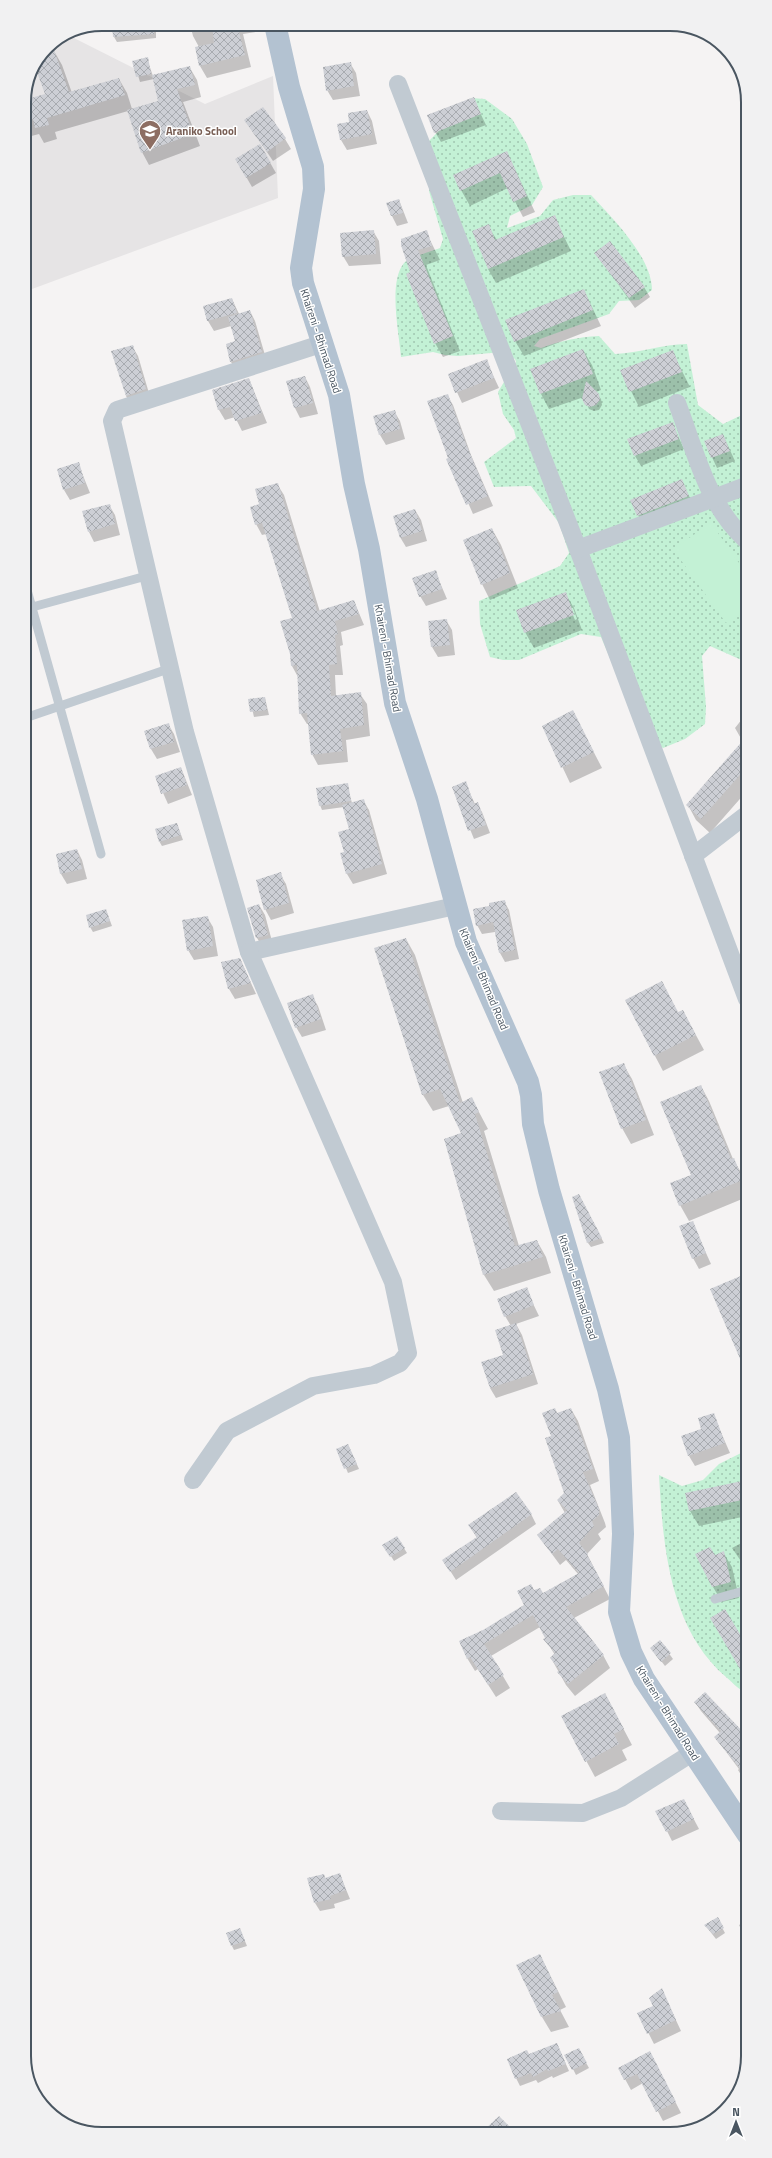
<svg xmlns="http://www.w3.org/2000/svg" width="772" height="2158" font-family="'Titillium Web',sans-serif">
<style>
.education{fill:#e6e4e5}
.park{fill:url(#park-dots)}
.pitch{fill:#c3f1d5}
.shadow{fill:#0003;fill-rule:evenodd}
.building{fill:url(#building-cross-hatch)}
.lines{fill:none;stroke-linecap:round;stroke-linejoin:round}
.service{stroke:#c1cad2;stroke-width:9}
.minor{stroke:#c1cad2;stroke-width:18}
.primary{stroke:#b3c2d1;stroke-width:22}
.labels{text-anchor:middle;dominant-baseline:central;stroke-width:3;stroke-linejoin:round;paint-order:stroke}
.education-label{font-size:11px;font-weight:bold;fill:#785e54;stroke:#fff;text-anchor:start}
.street-label{font-size:11px;fill:#4a5661;stroke:#fff}
.rim{fill:none;stroke:#4a5661;stroke-width:2}
</style>
<defs>
<pattern id="park-dots" width="8" height="8" patternUnits="userSpaceOnUse"><rect width="8" height="8" fill="#c3f1d5"/><path d="M2 2h.1M6 6h.1" fill="none" stroke="#a0c6b0" stroke-width="1.8" stroke-linecap="round"/></pattern>
<pattern id="building-cross-hatch" width="8" height="8" patternUnits="userSpaceOnUse"><rect width="8" height="8" fill="#cdcfd5"/><path d="M0 0l8 8M0 8l8-8" fill="none" stroke="#a8abb0"/></pattern>
</defs>
<rect width="100%" height="100%" fill="#f5f3f3"/>
<!-- education -->
<polygon class="education" points="66,34 205,104 273,76 278,198 24,292 24,97 32,68 47,47"/>
<!-- park -->
<g class="park">
<path d="M471,98L485,99L512,119L527,144L543,187L532,205L510,216L507,228L540,216L553,200L573,195H591C612,218 652,257 652,290L639,300L619,301L609,314L540,339L534,346L541,348C560,341 578,337 599,336L615,354C640,353 662,344 687,344L698,405L723,424L746,413V662L710,646L702,656L706,707L705,724L685,739L663,748L642,734L601,637L581,634L519,660H503L490,657L480,624L479,601L560,566L569,553L559,523L531,486L494,487L484,462L516,438L514,430L503,414L498,392L516,362L515,359L502,352L458,356L445,355L433,352L401,357C399,333 388,282 404,263C408,258 432,251 440,248L443,239L429,191L433,160L427,143Z"/>
<path d="M747,1450V1693C739,1690 733,1683 726,1677C669,1628 663,1545 659,1475L682,1486L703,1480L719,1464Z"/>
</g>
<!-- pitch -->
<polygon class="pitch" points="711,523 746,573 746,609 726,623 673,549"/>
<!-- shadow -->
<g class="shadow">
<polygon points="113,24 153,25 156,30 156,38 117,42 114,37"/>
<polygon points="190,24 261,24 262,31 243,34 251,67 207,78 200,66 196,48 199,47 193,36"/>
<polygon points="54,51 62,65 72,93 119,79 127,93 132,109 159,101 154,79 140,82 134,62 147,59 153,76 190,68 197,80 201,97 183,102 200,146 149,165 142,152 128,111 55,132 57,139 44,143 39,134 24,138 24,101 46,95 35,63 41,55"/>
<polygon points="350,63 356,73 360,96 333,100 327,90"/>
<polygon points="473,98 486,125 441,142 435,132"/>
<polygon points="367,111 372,121 377,144 347,150 341,140 351,123"/>
<polygon points="246,121 285,139 291,149 273,161"/>
<polygon points="260,145 276,173 252,187 236,159"/>
<polygon points="507,152 535,212 523,217 508,188 470,206 461,190"/>
<polygon points="399,200 408,223 397,226 392,216"/>
<polygon points="554,216 571,251 496,283 488,269 488,226 497,240"/>
<polygon points="373,231 379,241 381,264 349,266 343,256"/>
<polygon points="426,232 440,260 426,265 460,351 443,357 435,343 402,245"/>
<polygon points="596,253 644,287 650,297 635,308"/>
<polygon points="584,290 601,326 524,356 515,341"/>
<polygon points="232,299 239,314 250,311 255,321 267,362 237,372 231,362 227,344 237,342 231,326 214,331 208,321 204,307"/>
<polygon points="132,346 138,356 151,400 132,406 126,396"/>
<polygon points="583,350 592,365 601,390 596,392 601,399 602,405 599,410 594,411 589,409 584,397 549,409 541,394 531,369"/>
<polygon points="672,351 690,387 639,407 621,371"/>
<polygon points="486,360 499,388 462,403 449,375"/>
<polygon points="305,377 310,387 318,414 300,418 295,408 287,382"/>
<polygon points="249,379 267,423 242,431 235,417 225,420 219,410 213,391"/>
<polygon points="447,395 453,405 471,455 493,506 473,514 449,459"/>
<polygon points="394,411 400,421 405,439 386,445 380,435"/>
<polygon points="672,423 684,449 641,466 635,456"/>
<polygon points="723,435 735,461 717,468 705,442"/>
<polygon points="78,463 90,493 70,500 64,490"/>
<polygon points="681,480 694,506 643,525 638,515"/>
<polygon points="277,484 284,495 320,612 354,601 364,625 341,632 343,645 340,646 343,675 335,675 336,696 360,694 367,704 370,736 346,740 348,762 318,765 312,754 309,724 307,724 300,713 298,677 292,666 293,619 266,534 262,535 256,524 260,504"/>
<polygon points="109,505 115,515 120,535 94,542 89,532"/>
<polygon points="415,510 421,520 427,541 406,547 400,537"/>
<polygon points="492,529 501,545 518,588 490,600 482,584"/>
<polygon points="435,571 447,599 426,606 420,596"/>
<path d="M565,593L574,608L582,630L534,648L525,632ZM570,608H573L577,619L575,620Z"/>
<polygon points="446,620 452,630 455,655 438,657 432,647 429,622"/>
<polygon points="265,698 269,715 254,717 250,700"/>
<polygon points="573,712 602,768 570,783 543,726"/>
<polygon points="746,714 746,792 710,833 696,820 688,805 743,742 735,728"/>
<polygon points="168,724 174,734 180,752 157,759 151,749 145,731"/>
<polygon points="181,768 192,795 168,804 156,777"/>
<polygon points="465,783 475,804 477,804 482,812 490,833 474,839 453,787"/>
<polygon points="347,785 352,803 363,800 369,810 387,874 353,884 347,874 341,854 345,853 351,830 344,807 322,810 320,805"/>
<polygon points="177,824 183,840 162,846 159,841"/>
<polygon points="77,850 82,860 87,879 67,884 61,874 57,855"/>
<polygon points="280,874 286,884 294,913 271,920 265,909"/>
<polygon points="504,901 509,910 519,959 505,962 500,953 495,932 482,934 477,925 490,907"/>
<polygon points="259,905 265,915 273,945 263,948 257,938 248,909"/>
<polygon points="106,910 112,926 93,932 90,927"/>
<polygon points="207,917 213,927 218,956 194,960 188,950"/>
<polygon points="406,939 415,955 463,1103 472,1099 488,1129 484,1131 519,1246 537,1241 546,1257 551,1273 494,1291 484,1275 463,1134 449,1106 433,1111 423,1095"/>
<polygon points="240,959 256,994 235,999 229,989"/>
<polygon points="312,996 318,1006 326,1030 302,1037 296,1027"/>
<polygon points="678,1013 691,1026 704,1050 663,1071 655,1056"/>
<polygon points="623,1064 632,1079 654,1135 631,1144 622,1128"/>
<polygon points="701,1086 709,1101 733,1159 742,1174 747,1186 747,1197 689,1221 680,1205 693,1175"/>
<polygon points="581,1200 604,1243 591,1247 588,1243"/>
<polygon points="692,1222 711,1264 699,1269 693,1258"/>
<polygon points="526,1289 539,1316 516,1324 522,1335 538,1384 496,1398 490,1388 504,1355 511,1326 505,1316"/>
<polygon points="571,1409 578,1421 599,1481 590,1485 605,1523 606,1527 598,1534 601,1539 587,1554 610,1599 574,1618 603,1655 610,1668 575,1696 566,1685 551,1658 555,1655 545,1639 546,1638 540,1627 491,1656 510,1688 496,1697 478,1669 475,1671 467,1658 483,1631 525,1605 534,1592 543,1594 578,1574 566,1560 560,1565 538,1535 565,1513 558,1501 565,1493 552,1437 557,1414"/>
<polygon points="713,1414 730,1453 695,1466 689,1456"/>
<polygon points="348,1445 359,1469 348,1473 338,1449"/>
<polygon points="747,1481 747,1516 699,1526 690,1511 686,1494"/>
<polygon points="531,1514 536,1524 456,1580 449,1569 477,1538 469,1525"/>
<polygon points="397,1537 407,1553 394,1561 384,1545"/>
<polygon points="747,1540 747,1570 732,1548"/>
<polygon points="723,1552 732,1567 739,1598 722,1602 713,1587 715,1556"/>
<polygon points="725,1611 747,1648 747,1679 712,1618"/>
<polygon points="660,1641 673,1659 665,1666 651,1648"/>
<polygon points="605,1694 632,1745 622,1750 627,1760 595,1777 562,1716"/>
<polygon points="695,1702 748,1739 748,1786 738,1770 739,1769 715,1737 720,1733 701,1711"/>
<polygon points="689,1810 699,1829 672,1841 667,1831"/>
<polygon points="323,1875 326,1879 340,1875 350,1899 334,1904 335,1908 320,1911 315,1903 309,1879"/>
<polygon points="717,1918 725,1933 716,1939 705,1925"/>
<polygon points="748,1920 748,1942 739,1925"/>
<polygon points="240,1929 247,1946 234,1950 232,1946"/>
<polygon points="540,1955 566,2007 560,2010 569,2027 551,2032 542,2017"/>
<polygon points="662,1990 681,2031 654,2044 639,2014 655,2006"/>
<polygon points="557,2044 569,2071 553,2078 552,2076 538,2083 536,2080 520,2086 516,2078 529,2055"/>
<polygon points="581,2054 589,2068 576,2075 566,2055"/>
<polygon points="655,2062 681,2113 663,2121 643,2083 631,2090 619,2068"/>
<polygon points="538,2126 542,2132 529,2132 529,2131"/>
<polygon points="466,2128 470,2132 460,2132"/>
</g>
<!-- building -->
<g class="building">
<polygon points="112,24 154,24 154,34 113,37"/>
<polygon points="212,24 237,24 245,55 199,66 195,47 214,43"/>
<polygon points="54,50 69,92 119,78 125,95 47,118 49,125 35,128 33,119 24,121 24,100 45,94 34,64 42,54"/>
<polygon points="148,57 151,74 136,77 132,61"/>
<polygon points="351,62 354,86 326,91 323,67"/>
<polygon points="190,66 195,85 177,89 193,134 141,153 127,110 158,101 152,75"/>
<polygon points="474,97 481,114 434,133 427,115"/>
<polygon points="263,107 286,138 267,152 244,120"/>
<polygon points="367,110 372,134 340,140 337,124 349,122 348,113"/>
<polygon points="260,144 271,163 246,178 235,159"/>
<polygon points="507,151 527,196 513,202 500,173 460,191 453,175"/>
<polygon points="399,199 403,213 391,216 386,203"/>
<polygon points="555,215 564,237 488,269 472,231 489,224 495,240"/>
<polygon points="374,230 376,254 342,257 340,233"/>
<polygon points="427,230 432,246 418,250 453,336 434,344 406,274 410,272 401,245 401,239"/>
<polygon points="610,241 645,287 629,298 594,253"/>
<polygon points="584,289 593,310 514,342 505,320"/>
<polygon points="232,298 237,313 207,321 203,306"/>
<polygon points="250,310 262,352 230,362 226,344 235,341 228,317"/>
<polygon points="133,345 146,389 126,396 111,351"/>
<polygon points="583,349 593,374 540,394 530,369"/>
<polygon points="673,350 682,372 629,392 620,370"/>
<polygon points="487,359 494,378 455,393 448,374"/>
<polygon points="305,376 313,403 294,408 286,381"/>
<polygon points="249,378 262,413 235,421 230,407 218,410 212,390"/>
<polygon points="586,381 599,394 600,400 596,405 590,407 585,405 582,399"/>
<polygon points="448,394 466,444 488,496 466,505 446,459 448,458 427,401"/>
<polygon points="395,410 400,429 379,435 373,416"/>
<polygon points="673,422 679,439 634,456 627,439"/>
<polygon points="723,434 730,451 711,458 704,441"/>
<polygon points="79,462 85,483 63,490 57,469"/>
<polygon points="682,479 689,496 637,516 630,500"/>
<polygon points="278,483 317,611 354,600 359,614 335,621 338,634 335,635 337,664 329,665 331,696 361,692 364,725 340,729 343,751 311,755 307,713 299,714 297,665 291,666 290,654 280,621 292,618 262,523 255,525 250,507 259,504 255,489"/>
<polygon points="110,504 115,524 88,532 82,511"/>
<polygon points="415,509 422,531 400,538 393,516"/>
<polygon points="492,528 510,573 481,585 463,540"/>
<polygon points="436,570 442,589 419,597 412,578"/>
<polygon points="566,592 574,615 524,633 516,610"/>
<polygon points="447,619 450,645 431,647 428,621"/>
<polygon points="265,697 267,710 250,712 248,699"/>
<polygon points="573,710 594,752 561,768 542,726"/>
<polygon points="169,723 174,742 150,749 144,731"/>
<polygon points="746,737 746,768 701,819 686,805"/>
<polygon points="181,767 187,785 161,794 155,776"/>
<polygon points="466,781 474,804 478,802 486,825 468,831 452,787"/>
<polygon points="348,783 351,801 319,806 316,788"/>
<polygon points="364,799 382,864 346,874 340,853 344,852 338,832 349,829 342,805"/>
<polygon points="177,823 181,835 159,842 155,829"/>
<polygon points="77,849 82,869 60,874 56,854"/>
<polygon points="281,872 289,903 264,910 256,880"/>
<polygon points="505,900 515,950 499,953 493,922 476,926 473,909 489,906 489,903"/>
<polygon points="259,904 268,935 256,938 247,908"/>
<polygon points="106,909 110,921 89,928 86,915"/>
<polygon points="208,916 213,946 187,951 182,920"/>
<polygon points="406,938 460,1103 472,1097 479,1112 475,1114 515,1246 537,1240 543,1257 483,1275 444,1139 461,1133 440,1089 422,1095 374,948"/>
<polygon points="240,958 251,983 228,989 221,962"/>
<polygon points="662,981 678,1012 683,1010 696,1035 654,1056 625,1000"/>
<polygon points="313,994 321,1019 295,1028 287,1003"/>
<polygon points="624,1063 646,1120 621,1129 599,1072"/>
<polygon points="701,1085 731,1159 734,1158 743,1180 679,1206 670,1183 691,1175 660,1102"/>
<polygon points="579,1194 602,1238 587,1243 572,1197"/>
<polygon points="693,1221 706,1253 692,1259 679,1226"/>
<polygon points="743,1275 747,1283 747,1375 710,1289"/>
<polygon points="527,1287 534,1305 504,1317 497,1299"/>
<polygon points="516,1323 533,1374 490,1388 481,1362 503,1355 495,1330"/>
<polygon points="555,1408 557,1413 571,1408 593,1469 583,1472 599,1509 599,1515 592,1521 594,1526 579,1543 588,1554 587,1555 604,1586 566,1607 604,1655 568,1684 557,1672 560,1670 550,1658 555,1653 543,1639 545,1638 533,1615 484,1644 504,1675 488,1685 470,1657 467,1659 459,1641 483,1630 524,1605 517,1591 531,1584 534,1590 540,1588 543,1593 579,1573 558,1549 552,1554 537,1535 567,1510 557,1500 564,1493 545,1438 551,1436 542,1413"/>
<polygon points="714,1413 725,1443 688,1456 681,1436 701,1429 698,1418"/>
<polygon points="348,1444 357,1464 344,1469 336,1449"/>
<polygon points="747,1480 747,1499 689,1511 685,1493"/>
<polygon points="516,1492 532,1514 450,1572 442,1560 477,1537 468,1525"/>
<polygon points="397,1536 405,1548 390,1557 382,1545"/>
<polygon points="710,1547 715,1555 724,1551 731,1582 712,1587 695,1554"/>
<polygon points="725,1609 747,1646 747,1681 710,1618"/>
<polygon points="660,1640 671,1653 661,1662 650,1648"/>
<polygon points="705,1692 748,1737 748,1778 714,1737 721,1731 694,1702"/>
<polygon points="605,1693 624,1729 614,1734 619,1744 585,1762 561,1716"/>
<polygon points="684,1799 694,1819 666,1832 655,1811"/>
<polygon points="340,1873 346,1890 330,1896 331,1899 314,1903 307,1878 324,1874 325,1878"/>
<polygon points="718,1917 724,1928 713,1934 704,1925"/>
<polygon points="240,1928 245,1941 231,1946 226,1933"/>
<polygon points="540,1954 558,1992 552,1995 561,2011 541,2017 516,1965"/>
<polygon points="662,1988 676,2020 647,2034 637,2013 653,2006 649,1998"/>
<polygon points="557,2043 566,2064 548,2071 547,2069 533,2077 531,2073 515,2079 507,2059 527,2050 529,2054"/>
<polygon points="579,2048 587,2063 572,2070 564,2055"/>
<polygon points="650,2051 676,2102 656,2112 637,2074 624,2080 618,2068"/>
<polygon points="499,2116 515,2132 482,2132"/>
</g>
<g class="lines">
<!-- service -->
<g class="service">
<polyline points="25,583 101,854"/>
<polyline points="25,609 150,575"/>
<polyline points="25,718 171,668"/>
<polyline points="715,1599 747,1590"/>
</g>
<!-- minor -->
<g class="minor">
<polyline points="398,84 578,549 747,999"/>
<polyline points="324,343 117,410 112,421 185,732 249,952 455,906"/>
<path d="M677,403C695,450 707,505 746,540"/>
<polyline points="578,549 746,486"/>
<polyline points="693,856 746,815"/>
<polyline points="193,1480 227,1431 313,1386 374,1375 400,1363 408,1353 393,1282 249,952"/>
<polyline points="501,1811 583,1813 621,1798 692,1753"/>
</g>
<!-- primary -->
<polyline class="primary" points="275,24 289,87 313,167 314,189 301,268 303,283 339,395 354,484 369,549 395,703 427,799 466,942 528,1082 531,1095 533,1124 549,1190 608,1389 619,1438 623,1534 619,1612 631,1652 644,1679 748,1835"/>
</g>
<!-- icons -->
<defs>
<g id="school-pin" transform="scale(1.15)"><path d="M0 17L-7.5 6A9.5 9.5 0 1 1 7.5 6Z" fill="#8d6e63" stroke="#fff"/><path d="M0-5L7-2L0 1L-7-2ZM-4 1L0 2.5L4 1V4Q0 6-4 4Z" fill="#fff"/></g>
</defs>
<g fill-rule="evenodd">
<use href="#school-pin" x="150" y="131"/>
</g>
<g class="labels">
<!-- education labels -->
<g class="education-label">
<text x="166" y="131">Araniko School</text>
</g>
<!-- street labels -->
<g class="street-label">
<text transform="translate(321 341) rotate(72)">Khaireni - Bhimad Road</text>
<text transform="translate(388 658) rotate(80)">Khaireni - Bhimad Road</text>
<text transform="translate(484 979) rotate(67)">Khaireni - Bhimad Road</text>
<text transform="translate(578 1287) rotate(73)">Khaireni - Bhimad Road</text>
<text transform="translate(668 1713) rotate(58)">Khaireni - Bhimad Road</text>
</g>
</g>
<!-- crop -->
<path d="M0 0H772V2158H0ZM102 31H670A71 71 0 0 1 741 102V2056A71 71 0 0 1 670 2127H102A71 71 0 0 1 31 2056V102A71 71 0 0 1 102 31Z" fill="#f1f1f2" fill-rule="evenodd"/>
<path class="rim" d="M102 31H670A71 71 0 0 1 741 102V2056A71 71 0 0 1 670 2127H102A71 71 0 0 1 31 2056V102A71 71 0 0 1 102 31Z"/>
<!-- north arrow -->
<g transform="translate(736 2122)" stroke="#ffffff" stroke-width="3" paint-order="stroke">
<path d="M0-3L7 15L0 10L-7 15Z" fill="#4a5661"/>
<text y="-6" font-size="11" font-weight="bold" text-anchor="middle" fill="#4a5661">N</text>
</g>
</svg>
